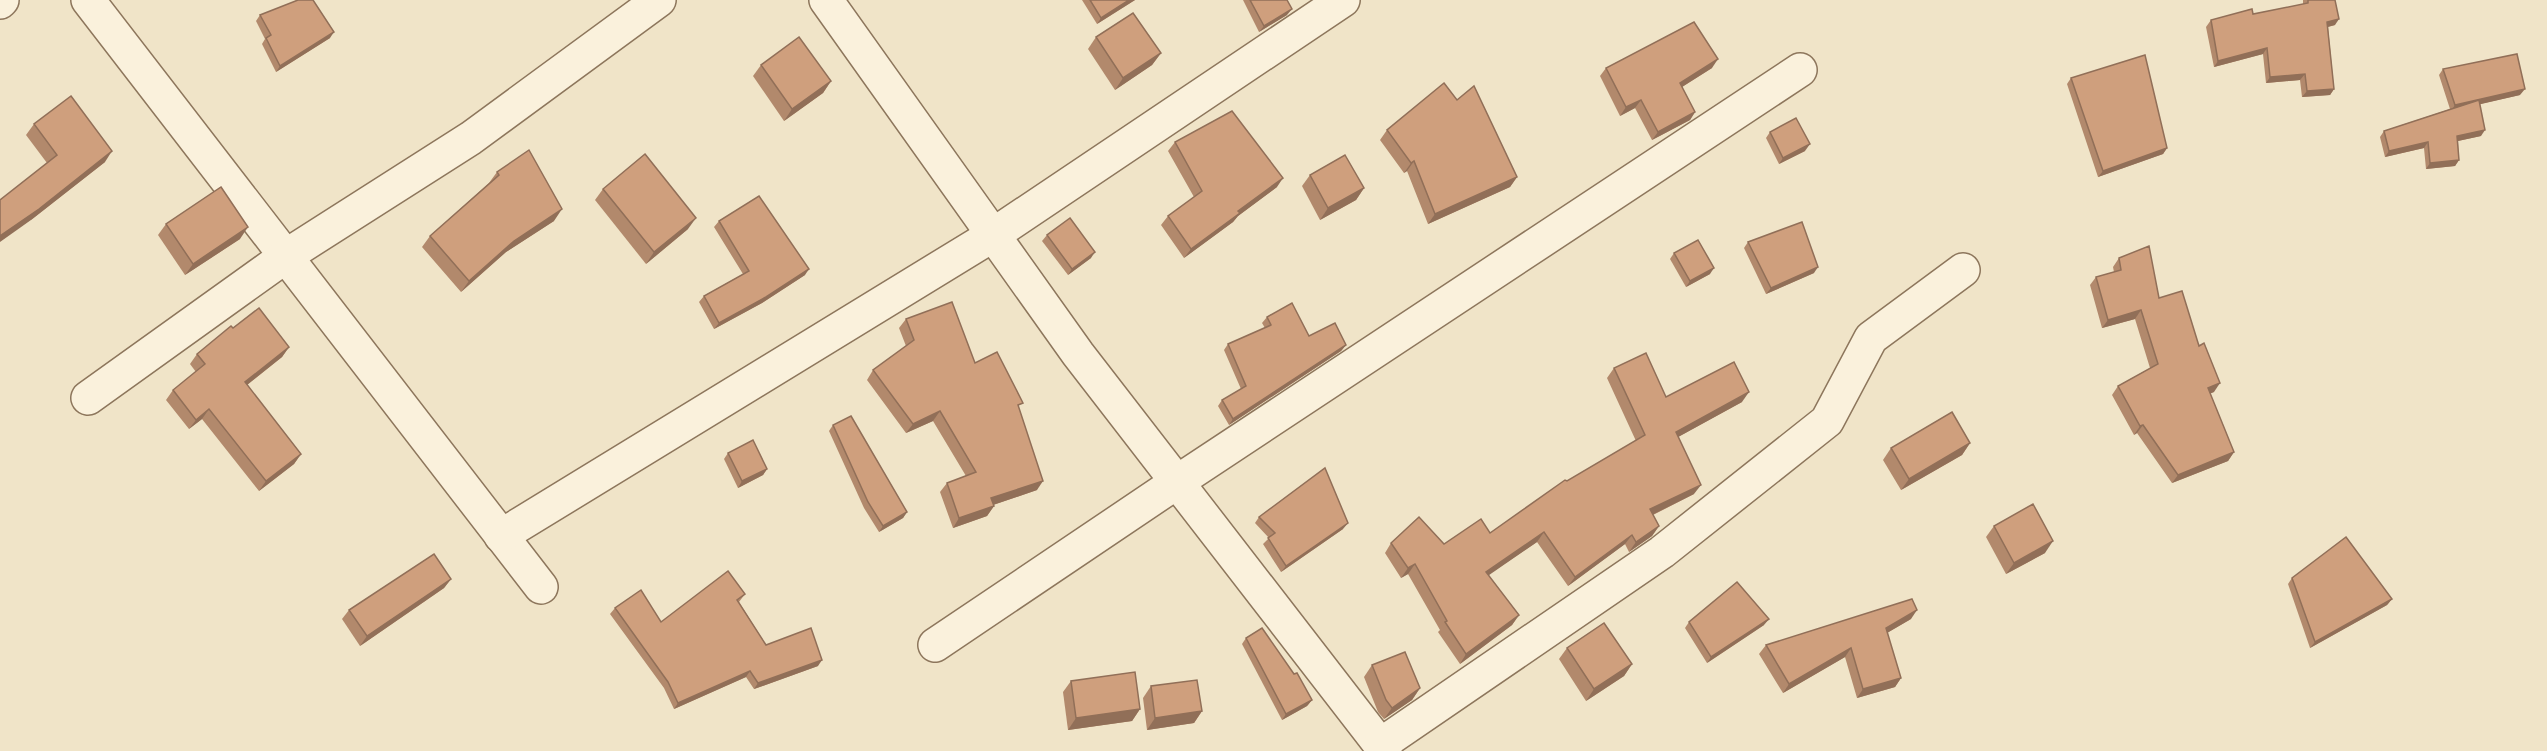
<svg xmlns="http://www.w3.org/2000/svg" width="2547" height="751" font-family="'Crimson Pro',serif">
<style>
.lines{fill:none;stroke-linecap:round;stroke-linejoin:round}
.street-casing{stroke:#8d765c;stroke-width:36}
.street{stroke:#faf1dc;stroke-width:33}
.wall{fill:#b2896c}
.shaded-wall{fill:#916f58}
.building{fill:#cf9f7d;stroke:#916f58;stroke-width:1.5}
</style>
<rect width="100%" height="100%" fill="#f0e4c8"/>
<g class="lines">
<!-- street casing -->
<g class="street-casing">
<g id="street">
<polyline points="88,0 541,587"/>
<polyline points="826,0 1078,354 1385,751"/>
<polyline points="0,2 2,0"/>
<polyline points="88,398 286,256 471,138 659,0"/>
<polyline points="501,536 993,235 1343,0"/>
<polyline points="935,645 1177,482 1800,70"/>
<polyline points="1380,745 1662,552 1827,421 1871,338 1963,270"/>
</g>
</g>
<!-- street -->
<use href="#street" class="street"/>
</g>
<!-- wall -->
<g class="wall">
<polygon points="1082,0 1135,0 1097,24"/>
<polygon points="1243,0 1287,0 1287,15 1259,32"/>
<polygon points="2303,0 2335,0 2335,25 2328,27 2334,89 2330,95 2302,97 2300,80 2266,83 2263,54 2214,67 2206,27 2211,20 2253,14 2303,4"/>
<polygon points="260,15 330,38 276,72 262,44 265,39 256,21"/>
<polygon points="1096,37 1161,53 1152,65 1115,90 1088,49"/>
<polygon points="761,65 831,81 823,93 784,121 753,76"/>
<polygon points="1606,68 1712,68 1682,87 1695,112 1690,120 1652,140 1635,108 1620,116 1600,76"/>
<polygon points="2443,69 2520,95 2480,104 2481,136 2458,141 2459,160 2455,166 2426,169 2424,148 2385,157 2380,137 2384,131 2450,109 2439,75"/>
<polygon points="2071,78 2167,148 2163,154 2098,177 2067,84"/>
<polygon points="1457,100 1517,177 1510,187 1428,224 1407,171 1404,173 1380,140 1387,130"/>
<polygon points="34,124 105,162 31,220 47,163 26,135"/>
<polygon points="1770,132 1805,151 1779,164 1766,138"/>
<polygon points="1175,142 1277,187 1238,216 1233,222 1184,258 1161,225 1168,216 1194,197 1168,151"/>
<polygon points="497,172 554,221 506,252 461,292 422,247 430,236 489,183"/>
<polygon points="1310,175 1364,188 1356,200 1320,220 1302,186"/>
<polygon points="603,189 688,229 646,264 595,200"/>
<polygon points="719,221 805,275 762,303 714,329 699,302 704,296 743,274 714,227"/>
<polygon points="166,224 240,239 185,275 158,235"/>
<polygon points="1047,235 1091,258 1068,275 1042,241"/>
<polygon points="1748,242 1814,273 1766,294 1744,248"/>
<polygon points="1674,253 1710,274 1686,287 1670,259"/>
<polygon points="2119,258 2159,298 2199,346 2214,392 2210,393 2234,452 2228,461 2172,483 2137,433 2134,435 2112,395 2118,386 2150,368 2135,319 2102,328 2090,285 2096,277 2114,272 2113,267"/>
<polygon points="1267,317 1309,336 1346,345 1341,351 1229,425 1218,406 1222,400 1241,389 1224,350 1228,344 1265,328 1262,323"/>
<polygon points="906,319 975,363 1019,408 1037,490 993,505 994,506 987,516 953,528 940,492 947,483 966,476 933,421 906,433 867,380 873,370 906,346 899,328"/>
<polygon points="233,328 289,347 282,357 247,385 301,454 294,464 259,491 202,419 189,429 166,400 173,390 196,372 190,364 197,354"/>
<polygon points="1614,368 1666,397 1742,402 1678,437 1694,494 1653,515 1659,526 1652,536 1629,552 1625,544 1568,586 1537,542 1488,575 1519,615 1512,625 1460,664 1438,632 1440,630 1408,574 1401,578 1385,553 1391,543 1444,544 1490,533 1567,481 1636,441 1607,378"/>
<polygon points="833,425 907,512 903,518 879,532 864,508 829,431"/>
<polygon points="1970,443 1962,455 1901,490 1883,460 1891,448"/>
<polygon points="728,453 767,469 763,475 738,488 724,459"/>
<polygon points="1259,517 1343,529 1281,572 1263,544 1269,538 1255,523"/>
<polygon points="1994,526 2045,553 2006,574 1986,537"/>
<polygon points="2292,578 2392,599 2387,605 2310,648 2288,584"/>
<polygon points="451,579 444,588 360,646 342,619 349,610"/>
<polygon points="745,594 739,602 766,645 818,666 754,689 746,677 674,709 664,688 610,614 615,608 661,622"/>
<polygon points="1911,619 1887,633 1901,678 1895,687 1857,698 1845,657 1783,693 1759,654 1766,645"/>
<polygon points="1689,622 1764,625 1707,663 1685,628"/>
<polygon points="1246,638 1312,700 1307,706 1282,720 1242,644"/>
<polygon points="1567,648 1632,664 1624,676 1586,701 1559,659"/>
<polygon points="1372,665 1420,688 1412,700 1384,719 1378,712 1364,677"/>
<polygon points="1071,681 1140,709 1132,721 1068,730 1063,692"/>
<polygon points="1151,686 1202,711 1194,723 1147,730 1143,698"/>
</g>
<!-- shaded-wall -->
<g class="shaded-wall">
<polygon points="1129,0 1135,0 1097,24 1101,18"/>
<polygon points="1292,9 1287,15 1259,32 1264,26"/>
<polygon points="2339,19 2335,25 2323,28 2327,22"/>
<polygon points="334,32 330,38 276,72 280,66"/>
<polygon points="2267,48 2263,54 2214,67 2218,61"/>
<polygon points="1161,53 1152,65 1115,90 1123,78"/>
<polygon points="1718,59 1712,68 1674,92 1680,83"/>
<polygon points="2305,74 2300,80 2266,83 2270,77"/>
<polygon points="831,81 823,93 784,121 792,109"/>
<polygon points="2334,89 2330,95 2302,97 2307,91"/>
<polygon points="2525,89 2520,95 2451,111 2455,105"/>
<polygon points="1641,100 1635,108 1620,116 1626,107"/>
<polygon points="1695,112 1690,120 1652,140 1658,132"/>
<polygon points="2485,130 2481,136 2453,142 2457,136"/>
<polygon points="2428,142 2424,148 2385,157 2389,151"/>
<polygon points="1810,144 1805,151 1779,164 1783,158"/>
<polygon points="2167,148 2163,154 2098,177 2103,171"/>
<polygon points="112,151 105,162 31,220 0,242 0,236"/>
<polygon points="2459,160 2455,166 2426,169 2430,163"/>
<polygon points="1414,161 1407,171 1404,173 1411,163"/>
<polygon points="1517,177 1510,187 1428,224 1435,214"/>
<polygon points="1283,178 1277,187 1238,216 1233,222 1184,258 1191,249 1238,211"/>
<polygon points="1364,188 1356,200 1320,220 1328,208"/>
<polygon points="562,209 554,221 506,252 461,292 469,281 514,241"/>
<polygon points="696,218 688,229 646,264 654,252"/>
<polygon points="248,227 240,239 185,275 193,264"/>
<polygon points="1095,252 1091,258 1068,275 1072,269"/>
<polygon points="1818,267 1814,273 1766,294 1771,288"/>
<polygon points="1714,268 1710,274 1686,287 1690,281"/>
<polygon points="809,269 805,275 762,303 714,329 719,323"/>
<polygon points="2141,310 2135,319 2102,328 2108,320"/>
<polygon points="1346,345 1341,351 1229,425 1233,419"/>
<polygon points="289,347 282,357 238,392 245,382"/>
<polygon points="2220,383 2214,392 2202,397 2208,388"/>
<polygon points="1749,392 1742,402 1669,442 1676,432"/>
<polygon points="209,409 202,419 189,429 196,420"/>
<polygon points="940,411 933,421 906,433 913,424"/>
<polygon points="2143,425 2137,433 2134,435 2140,426"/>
<polygon points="1970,443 1962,455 1901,490 1909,479"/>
<polygon points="2234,452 2228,461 2172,483 2178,475"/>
<polygon points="301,454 294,464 259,491 266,481"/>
<polygon points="767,469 763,475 738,488 742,481"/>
<polygon points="1043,481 1037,490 984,508 991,498"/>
<polygon points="1701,485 1694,494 1644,519 1650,509"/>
<polygon points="994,506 987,516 953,528 959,518"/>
<polygon points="907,512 903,518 879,532 883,526"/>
<polygon points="1348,523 1343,529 1281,572 1286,566"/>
<polygon points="1659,526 1652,536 1629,552 1636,542"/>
<polygon points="1544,532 1537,542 1479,582 1486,572"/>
<polygon points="1632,535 1625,544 1568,586 1575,577"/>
<polygon points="2053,541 2045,553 2006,574 2014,563"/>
<polygon points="1415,564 1408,574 1401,578 1408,568"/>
<polygon points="451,579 444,588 360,646 367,636"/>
<polygon points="2392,599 2387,605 2310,648 2315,642"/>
<polygon points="1917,610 1911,619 1880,637 1886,628"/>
<polygon points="1519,615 1512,625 1460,664 1466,654"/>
<polygon points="1769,619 1764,625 1707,663 1711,657"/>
<polygon points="1851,648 1845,657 1783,693 1789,684"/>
<polygon points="822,660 818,666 754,689 758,683"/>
<polygon points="1632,664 1624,676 1586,701 1594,689"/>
<polygon points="750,671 746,677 674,709 678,703"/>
<polygon points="1901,678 1895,687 1857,698 1863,689"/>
<polygon points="1420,688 1412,700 1384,719 1392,708"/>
<polygon points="1312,700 1307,706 1282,720 1286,714"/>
<polygon points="1140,709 1132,721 1068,730 1076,718"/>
<polygon points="1202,711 1194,723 1147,730 1155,718"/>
</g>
<!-- building -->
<g class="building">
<polygon points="298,0 313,0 334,32 280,66 266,38 271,35 260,15"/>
<polygon points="1090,0 1129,0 1101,18"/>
<polygon points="1250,0 1287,0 1292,9 1264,26"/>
<polygon points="2308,0 2335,0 2339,19 2327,22 2334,89 2307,91 2305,74 2270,77 2267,48 2218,61 2211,20 2252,9 2253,14 2308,3"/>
<polygon points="1133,13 1161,53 1123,78 1096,37"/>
<polygon points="1694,22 1718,59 1680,83 1695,112 1658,132 1641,100 1626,107 1606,68"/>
<polygon points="799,37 831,81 792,109 761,65"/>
<polygon points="2517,54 2525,89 2455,105 2443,69"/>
<polygon points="2145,55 2167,148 2103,171 2071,78"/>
<polygon points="1444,83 1457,100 1474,86 1517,177 1435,214 1414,161 1411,163 1387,130"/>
<polygon points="71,96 112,151 39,209 0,236 0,200 57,155 34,124"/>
<polygon points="2479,100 2485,130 2457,136 2459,160 2430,163 2428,142 2389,151 2384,131"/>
<polygon points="1232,111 1283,178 1238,211 1240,213 1191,249 1168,216 1202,191 1175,142"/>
<polygon points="1796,118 1810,144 1783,158 1770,132"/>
<polygon points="529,150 562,209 514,241 469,281 430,236 499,175 497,172"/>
<polygon points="645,154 696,218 654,252 603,189"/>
<polygon points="1345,155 1364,188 1328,208 1310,175"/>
<polygon points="221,187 248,227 193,264 166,224"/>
<polygon points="759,196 809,269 766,297 719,323 704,296 749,271 719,221"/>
<polygon points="1070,218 1095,252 1072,269 1047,235"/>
<polygon points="1802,222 1818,267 1771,288 1748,242"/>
<polygon points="1698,240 1714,268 1690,281 1674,253"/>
<polygon points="2149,246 2159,298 2182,291 2199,346 2204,343 2220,383 2208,388 2234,452 2178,475 2143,425 2140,426 2118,386 2158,364 2141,310 2108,320 2096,277 2121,270 2119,258"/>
<polygon points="952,302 975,363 997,352 1023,403 1018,405 1043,481 991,498 994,506 959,518 947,483 976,472 940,411 913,424 873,370 914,340 906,319"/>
<polygon points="1292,303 1309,336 1335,323 1346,345 1233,419 1222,400 1246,386 1228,344 1271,325 1267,317"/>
<polygon points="259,308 289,347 245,382 301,454 266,481 209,409 196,420 173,390 205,364 197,354 231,326 233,328"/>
<polygon points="1646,353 1666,397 1734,362 1749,392 1676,432 1701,485 1650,509 1659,526 1636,542 1632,535 1575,577 1544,532 1486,572 1519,615 1466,654 1445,622 1447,621 1415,564 1408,568 1391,543 1419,517 1444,544 1481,519 1490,533 1565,480 1567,481 1645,435 1614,368"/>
<polygon points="1952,412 1970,443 1909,479 1891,448"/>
<polygon points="851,416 907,512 883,526 868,502 833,425"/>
<polygon points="753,440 767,469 742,481 728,453"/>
<polygon points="1325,468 1348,523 1286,566 1268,538 1275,533 1259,517"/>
<polygon points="2033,504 2053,541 2014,563 1994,526"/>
<polygon points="2346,537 2392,599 2315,642 2292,578"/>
<polygon points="434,554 451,579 367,636 349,610"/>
<polygon points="728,571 745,594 737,600 766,645 811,628 822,660 758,683 750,671 678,703 668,682 615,608 641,590 661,622"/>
<polygon points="1737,582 1769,619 1711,657 1689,622"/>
<polygon points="1912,599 1917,610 1886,628 1901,678 1863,689 1851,648 1789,684 1766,645"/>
<polygon points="1604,623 1632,664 1594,689 1567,648"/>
<polygon points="1262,628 1294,674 1297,673 1312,700 1286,714 1246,638"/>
<polygon points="1405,652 1420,688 1392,708 1386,700 1372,665"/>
<polygon points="1135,672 1140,709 1076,718 1071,681"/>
<polygon points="1197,680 1202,711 1155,718 1151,686"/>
</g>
</svg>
